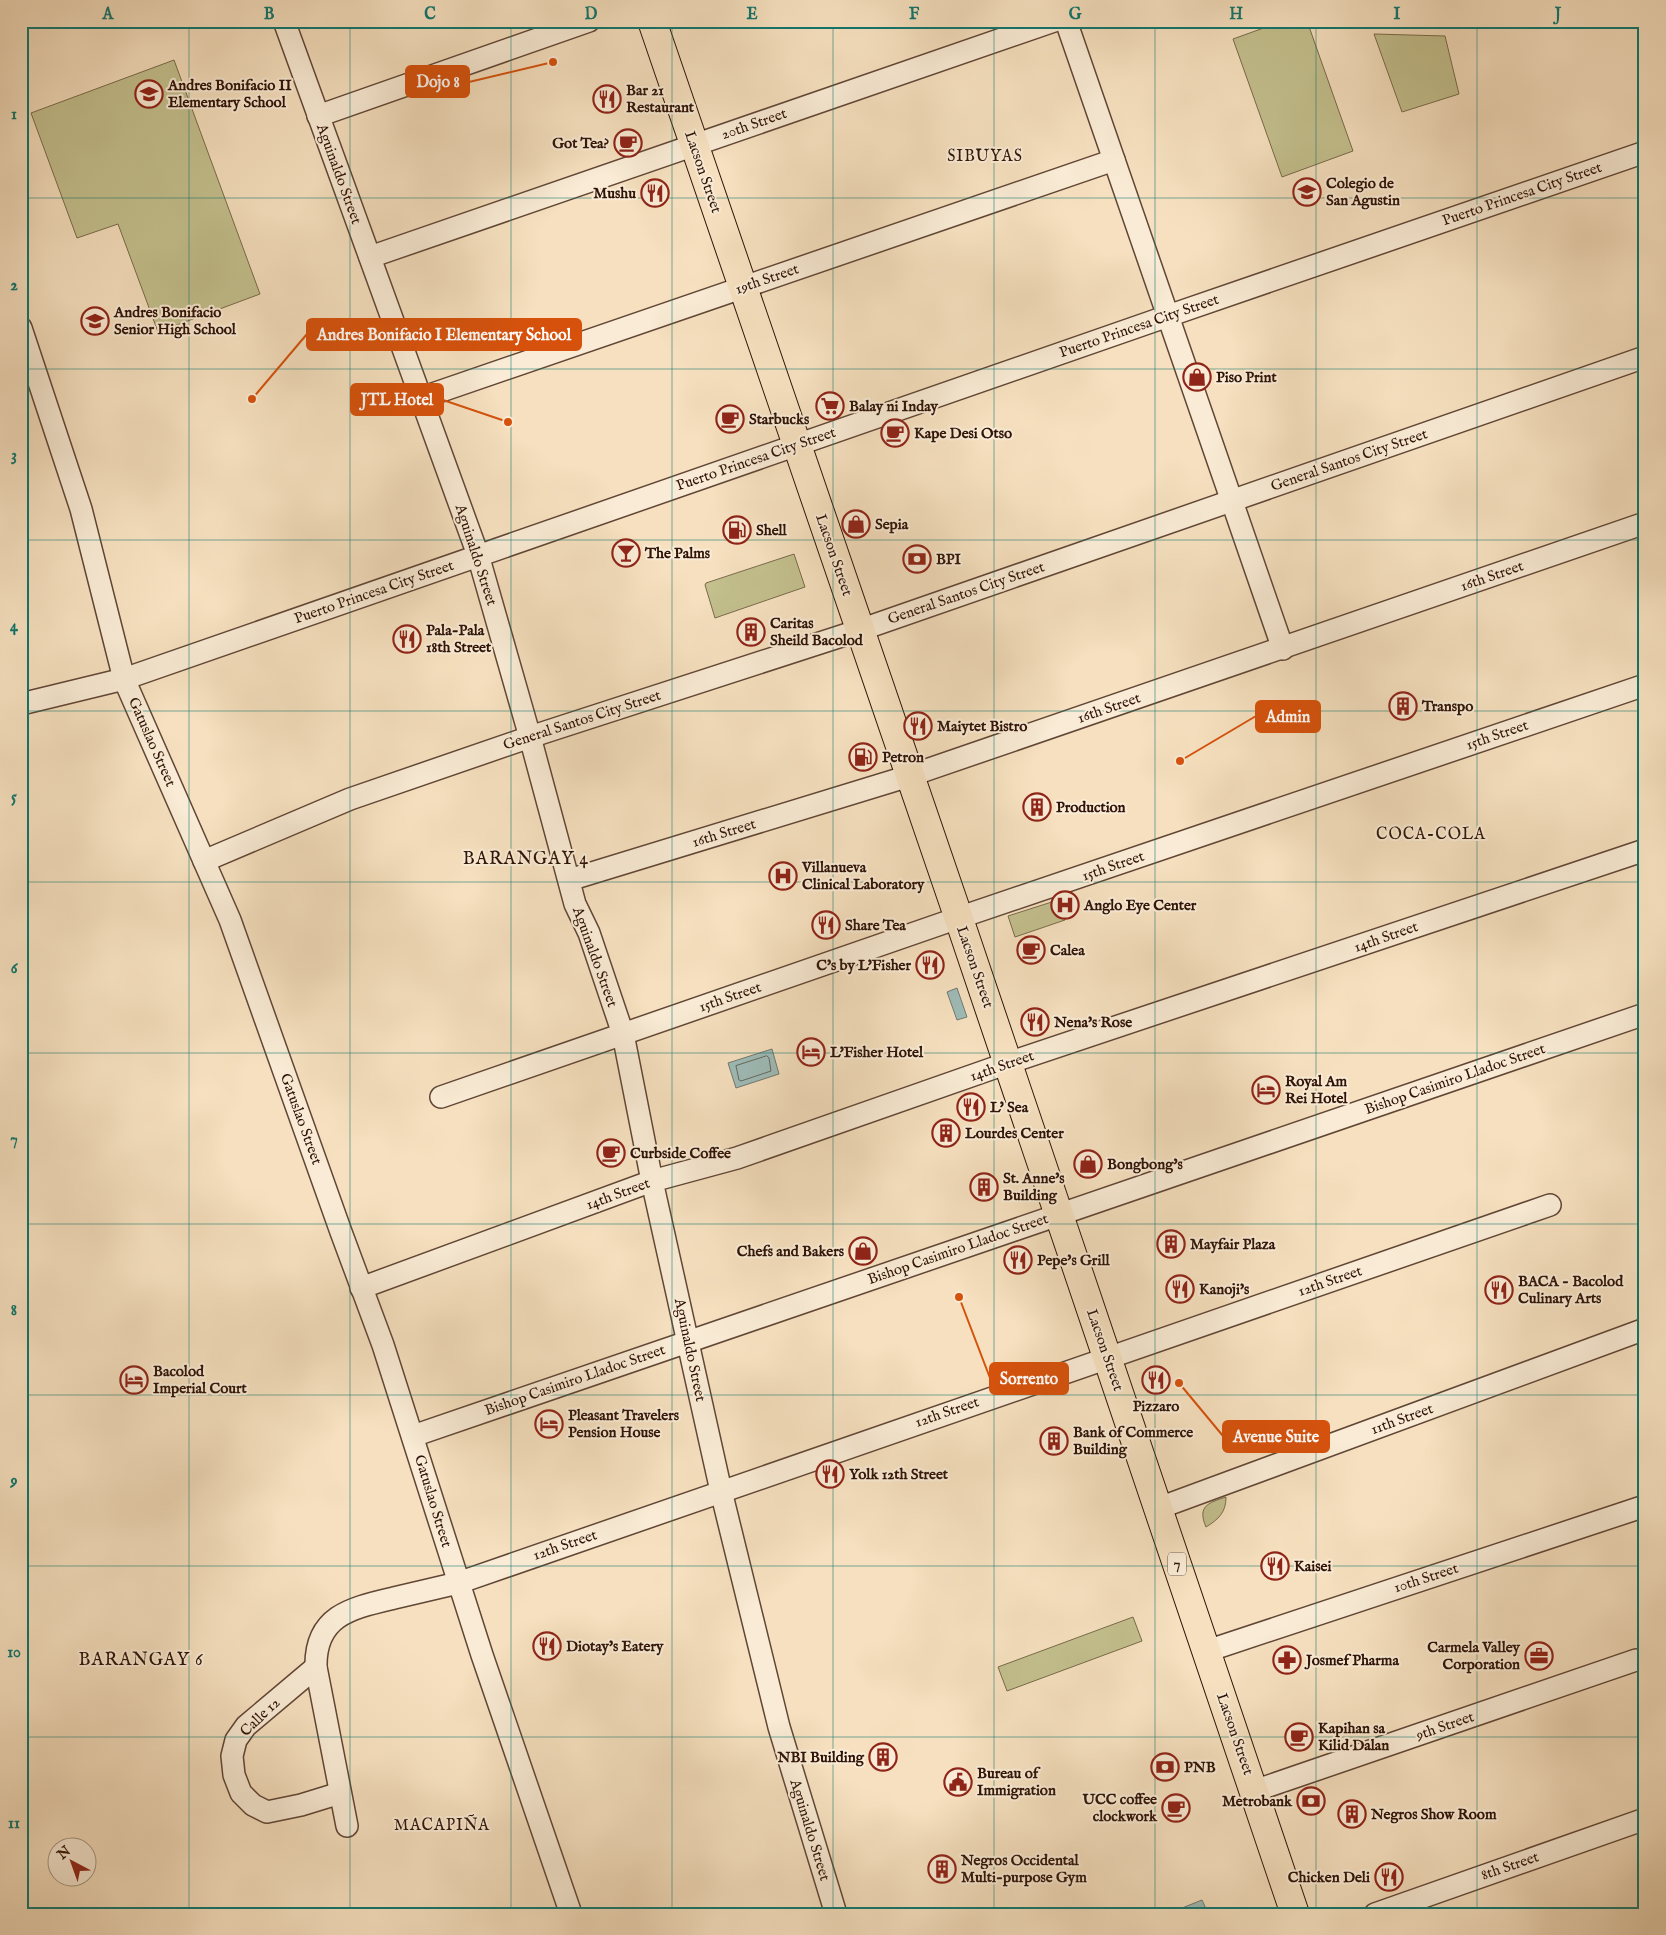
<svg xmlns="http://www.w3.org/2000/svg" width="1666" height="1935" font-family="'IM FELL English',serif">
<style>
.green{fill:#c3c08e;stroke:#796a4b}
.water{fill:#9ebcb8;stroke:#727872}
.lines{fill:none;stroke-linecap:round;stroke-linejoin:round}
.shore{stroke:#666860;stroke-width:1}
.minor-casing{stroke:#614636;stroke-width:24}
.major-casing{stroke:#2f1308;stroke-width:30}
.minor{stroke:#f9ebd5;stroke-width:21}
.major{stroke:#f6e0bf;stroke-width:28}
.grid{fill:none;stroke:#0f766e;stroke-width:1;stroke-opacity:0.55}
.labels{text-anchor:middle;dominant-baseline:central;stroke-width:4;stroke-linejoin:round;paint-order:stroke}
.shield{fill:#f9ebd5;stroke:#6c5446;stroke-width:1}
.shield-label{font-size:14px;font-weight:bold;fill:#2f1308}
.poi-label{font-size:15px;font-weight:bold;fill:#2f1308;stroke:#f9ebd5;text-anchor:start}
.street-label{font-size:15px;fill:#2f1308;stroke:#f9ebd5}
.neighbourhood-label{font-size:16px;letter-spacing:1px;fill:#2f1308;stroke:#f9ebd5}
.quarter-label{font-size:18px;letter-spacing:1px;fill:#2f1308;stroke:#f9ebd5}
.leader{fill:none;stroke:#d6520c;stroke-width:2}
.callout-dot{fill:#d6520c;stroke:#f9ebd5;stroke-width:2}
.callout{fill:#d6520c;stroke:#d6520c;stroke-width:2}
.callout-label{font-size:16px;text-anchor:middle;font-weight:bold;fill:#fff}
.neatline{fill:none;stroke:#0f766e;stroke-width:2}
.grid-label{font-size:16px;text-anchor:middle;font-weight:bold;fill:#0f766e}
</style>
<rect width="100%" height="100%" fill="#f6e0bf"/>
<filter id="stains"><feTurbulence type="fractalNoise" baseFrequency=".004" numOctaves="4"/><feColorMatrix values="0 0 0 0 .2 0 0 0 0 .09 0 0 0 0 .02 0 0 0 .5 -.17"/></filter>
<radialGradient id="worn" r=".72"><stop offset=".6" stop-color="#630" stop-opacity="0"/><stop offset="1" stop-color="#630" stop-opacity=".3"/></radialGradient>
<!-- green -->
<g class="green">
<polygon points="1283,21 1307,21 1353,151 1282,177 1233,39"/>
<polygon points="1374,34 1445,36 1459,94 1402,112"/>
<polygon points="174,60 260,294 158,332 118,224 77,238 31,113"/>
<polygon points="794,554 805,587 715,618 705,585 706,583"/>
<polygon points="1058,900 1065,920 1015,937 1008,916"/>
<path d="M1226,1497C1226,1512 1219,1519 1206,1527C1197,1506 1208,1503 1226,1497Z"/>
<polygon points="1133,1617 1142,1641 1007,1691 998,1667"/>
</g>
<!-- water -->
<g class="water">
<polygon points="957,988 967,1017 957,1020 947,992"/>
<polygon points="772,1049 779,1074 736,1088 728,1063"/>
<polygon points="1202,1900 1207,1911 1200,1914 1167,1914"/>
</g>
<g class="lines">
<!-- shore -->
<polygon class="shore" points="767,1056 769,1058 771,1071 741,1081 739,1080 736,1066"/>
<!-- minor casing -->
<g class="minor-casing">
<g id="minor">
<polyline points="284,21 478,555 530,737 575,904 589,933 623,1034 652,1181 721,1491 779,1727 836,1914"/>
<polyline points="1066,21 1283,649"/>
<polyline points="318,116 589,21"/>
<polyline points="370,257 1054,21"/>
<polyline points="21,328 81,509 124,679 230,920 341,1232 383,1345 482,1655 571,1914"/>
<polyline points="421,398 1114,160"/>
<polyline points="21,704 124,679 1168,316 1645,152"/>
<polyline points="204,861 350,799 530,737 860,630 1645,357"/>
<polyline points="569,880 909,776 1645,523"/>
<polyline points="441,1097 958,918 1645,685"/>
<polyline points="361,1288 652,1181 737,1158 1008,1063 1645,850"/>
<polyline points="413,1436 1645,1014"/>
<polyline points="1159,1508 1645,1329"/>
<polyline points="1207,1651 1645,1506"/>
<polyline points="316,1667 246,1726 236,1740 232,1756 234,1775 241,1793 253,1805 267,1812 301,1805 340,1793"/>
<polyline points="1254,1791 1636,1660"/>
<path d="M347,1826L316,1667C315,1615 352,1608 394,1598C415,1593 437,1588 458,1583L1550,1205"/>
<polyline points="1375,1914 1645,1819"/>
</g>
</g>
<!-- major casing -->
<g class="major-casing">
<polyline id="major" points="652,21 954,904 1295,1914"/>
</g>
<!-- minor -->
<use href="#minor" class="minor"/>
<!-- major -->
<use href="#major" class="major"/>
</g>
<!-- grid -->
<path class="grid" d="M189,21V1914M350,21V1914M511,21V1914M672,21V1914M833,21V1914M994,21V1914M1155,21V1914M1316,21V1914M1477,21V1914M21,198H1645M21,369H1645M21,540H1645M21,711H1645M21,882H1645M21,1053H1645M21,1224H1645M21,1395H1645M21,1566H1645M21,1737H1645"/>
<!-- icons -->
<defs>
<g id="school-ring" transform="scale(1.4375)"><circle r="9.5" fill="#f9ebd5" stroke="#8f2418" stroke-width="1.5"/><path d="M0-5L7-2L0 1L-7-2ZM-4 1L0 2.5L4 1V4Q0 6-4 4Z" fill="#8f2418"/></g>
<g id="restaurant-ring" transform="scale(1.4375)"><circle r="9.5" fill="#f9ebd5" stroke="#8f2418" stroke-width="1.5"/><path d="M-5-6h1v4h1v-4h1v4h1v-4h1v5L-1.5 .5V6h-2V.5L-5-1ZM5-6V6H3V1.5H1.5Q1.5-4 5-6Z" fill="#8f2418"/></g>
<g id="cafe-ring" transform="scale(1.4375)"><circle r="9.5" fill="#f9ebd5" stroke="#8f2418" stroke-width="1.5"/><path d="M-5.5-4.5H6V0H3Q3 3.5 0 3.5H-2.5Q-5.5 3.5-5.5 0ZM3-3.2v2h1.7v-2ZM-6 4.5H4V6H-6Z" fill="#8f2418"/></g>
<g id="university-ring" transform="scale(1.4375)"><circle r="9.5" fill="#f9ebd5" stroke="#8f2418" stroke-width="1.5"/><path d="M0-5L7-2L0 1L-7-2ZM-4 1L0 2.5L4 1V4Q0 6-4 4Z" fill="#8f2418"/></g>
<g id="shop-ring" transform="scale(1.4375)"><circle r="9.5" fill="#f9ebd5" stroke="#8f2418" stroke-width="1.5"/><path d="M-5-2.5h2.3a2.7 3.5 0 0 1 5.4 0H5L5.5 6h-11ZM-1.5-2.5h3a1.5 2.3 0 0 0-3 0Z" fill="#8f2418"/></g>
<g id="supermarket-ring" transform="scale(1.4375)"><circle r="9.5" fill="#f9ebd5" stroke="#8f2418" stroke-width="1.5"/><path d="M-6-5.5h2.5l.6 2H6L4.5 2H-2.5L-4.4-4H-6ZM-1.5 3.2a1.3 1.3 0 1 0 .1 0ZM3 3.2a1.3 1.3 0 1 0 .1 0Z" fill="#8f2418"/></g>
<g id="fuel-ring" transform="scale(1.4375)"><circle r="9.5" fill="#f9ebd5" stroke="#8f2418" stroke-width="1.5"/><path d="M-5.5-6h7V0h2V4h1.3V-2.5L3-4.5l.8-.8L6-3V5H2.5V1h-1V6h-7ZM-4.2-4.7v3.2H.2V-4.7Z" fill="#8f2418"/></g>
<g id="bar-ring" transform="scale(1.4375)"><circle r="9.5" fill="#f9ebd5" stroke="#8f2418" stroke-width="1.5"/><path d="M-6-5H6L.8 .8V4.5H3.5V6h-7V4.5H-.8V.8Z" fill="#8f2418"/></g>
<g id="bank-ring" transform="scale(1.4375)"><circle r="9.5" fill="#f9ebd5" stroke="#8f2418" stroke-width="1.5"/><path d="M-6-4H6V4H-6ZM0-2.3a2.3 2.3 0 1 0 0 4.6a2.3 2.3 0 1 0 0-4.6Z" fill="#8f2418"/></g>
<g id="building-ring" transform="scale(1.4375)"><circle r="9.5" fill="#f9ebd5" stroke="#8f2418" stroke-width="1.5"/><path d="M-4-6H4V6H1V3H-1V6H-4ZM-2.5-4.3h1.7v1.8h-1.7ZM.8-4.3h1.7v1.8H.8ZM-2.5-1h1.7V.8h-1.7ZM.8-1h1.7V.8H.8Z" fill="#8f2418"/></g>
<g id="hospital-ring" transform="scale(1.4375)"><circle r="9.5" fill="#f9ebd5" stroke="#8f2418" stroke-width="1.5"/><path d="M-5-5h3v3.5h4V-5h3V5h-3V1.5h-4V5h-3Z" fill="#8f2418"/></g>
<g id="hotel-ring" transform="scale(1.4375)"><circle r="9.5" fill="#f9ebd5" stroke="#8f2418" stroke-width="1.5"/><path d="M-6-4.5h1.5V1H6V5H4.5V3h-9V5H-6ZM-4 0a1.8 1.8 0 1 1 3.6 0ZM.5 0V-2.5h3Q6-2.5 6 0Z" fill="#8f2418"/></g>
<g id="office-ring" transform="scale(1.4375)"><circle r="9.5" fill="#f9ebd5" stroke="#8f2418" stroke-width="1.5"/><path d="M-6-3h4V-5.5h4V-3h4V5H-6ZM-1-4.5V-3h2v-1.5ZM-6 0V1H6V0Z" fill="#8f2418"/></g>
<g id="pharmacy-ring" transform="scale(1.4375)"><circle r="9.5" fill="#f9ebd5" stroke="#8f2418" stroke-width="1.5"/><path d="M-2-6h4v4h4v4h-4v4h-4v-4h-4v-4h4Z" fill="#8f2418"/></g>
<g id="civic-ring" transform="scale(1.4375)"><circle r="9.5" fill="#f9ebd5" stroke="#8f2418" stroke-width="1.5"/><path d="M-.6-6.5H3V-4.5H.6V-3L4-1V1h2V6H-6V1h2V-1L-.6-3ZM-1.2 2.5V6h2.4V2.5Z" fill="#8f2418"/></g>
</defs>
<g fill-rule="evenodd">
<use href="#school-ring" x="149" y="94"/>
<use href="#restaurant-ring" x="607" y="99"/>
<use href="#cafe-ring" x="628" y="143"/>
<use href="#university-ring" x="1307" y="192"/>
<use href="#restaurant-ring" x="655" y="193"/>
<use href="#school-ring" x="95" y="321"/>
<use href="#shop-ring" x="1197" y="377"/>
<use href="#supermarket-ring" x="830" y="406"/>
<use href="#cafe-ring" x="730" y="419"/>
<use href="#cafe-ring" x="895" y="433"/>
<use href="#shop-ring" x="856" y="524"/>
<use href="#fuel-ring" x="737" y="530"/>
<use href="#bar-ring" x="626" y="553"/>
<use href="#bank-ring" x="917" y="559"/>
<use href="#building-ring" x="751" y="632"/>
<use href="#restaurant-ring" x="407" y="639"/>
<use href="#building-ring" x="1403" y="706"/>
<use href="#restaurant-ring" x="918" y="726"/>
<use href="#fuel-ring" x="863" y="757"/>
<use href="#building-ring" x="1037" y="807"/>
<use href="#hospital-ring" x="783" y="876"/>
<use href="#hospital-ring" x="1065" y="905"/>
<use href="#restaurant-ring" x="826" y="925"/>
<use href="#cafe-ring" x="1031" y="950"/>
<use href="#restaurant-ring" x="930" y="965"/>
<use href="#restaurant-ring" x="1035" y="1022"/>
<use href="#hotel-ring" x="811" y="1052"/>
<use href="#hotel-ring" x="1266" y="1090"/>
<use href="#restaurant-ring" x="971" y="1107"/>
<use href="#building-ring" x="946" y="1133"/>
<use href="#cafe-ring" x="611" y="1153"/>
<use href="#shop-ring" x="1088" y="1164"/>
<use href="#building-ring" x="984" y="1187"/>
<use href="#building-ring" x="1171" y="1244"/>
<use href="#shop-ring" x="863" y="1251"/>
<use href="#restaurant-ring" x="1018" y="1260"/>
<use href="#restaurant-ring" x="1180" y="1289"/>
<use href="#restaurant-ring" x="1499" y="1290"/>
<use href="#hotel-ring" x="134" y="1380"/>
<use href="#restaurant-ring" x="1156" y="1380"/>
<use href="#hotel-ring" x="549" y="1424"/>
<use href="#building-ring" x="1054" y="1441"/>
<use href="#restaurant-ring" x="830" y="1474"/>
<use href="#restaurant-ring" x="1275" y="1566"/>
<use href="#restaurant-ring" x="547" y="1646"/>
<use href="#office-ring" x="1539" y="1656"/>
<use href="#pharmacy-ring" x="1287" y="1660"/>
<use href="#cafe-ring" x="1299" y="1737"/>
<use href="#building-ring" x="883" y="1757"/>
<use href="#bank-ring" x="1165" y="1767"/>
<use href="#civic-ring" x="958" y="1782"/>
<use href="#bank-ring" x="1311" y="1801"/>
<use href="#cafe-ring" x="1176" y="1808"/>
<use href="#building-ring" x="1352" y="1814"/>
<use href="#building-ring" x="942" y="1869"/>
<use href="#restaurant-ring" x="1389" y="1877"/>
</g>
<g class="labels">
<!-- shield labels -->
<rect class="shield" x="1168" y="1552.5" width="18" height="23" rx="4"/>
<g class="shield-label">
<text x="1177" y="1564">7</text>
</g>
<!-- poi labels -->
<g class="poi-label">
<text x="168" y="85">Andres Bonifacio II<tspan x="168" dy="17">Elementary School</tspan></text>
<text x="626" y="90">Bar 21<tspan x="626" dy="17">Restaurant</tspan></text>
<text x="609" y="143" text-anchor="end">Got Tea?</text>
<text x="1326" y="183">Colegio de<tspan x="1326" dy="17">San Agustin</tspan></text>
<text x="636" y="193" text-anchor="end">Mushu</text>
<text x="114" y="312">Andres Bonifacio<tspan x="114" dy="17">Senior High School</tspan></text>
<text x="1216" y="377">Piso Print</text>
<text x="849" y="406">Balay ni Inday</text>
<text x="749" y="419">Starbucks</text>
<text x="914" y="433">Kape Desi Otso</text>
<text x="875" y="524">Sepia</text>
<text x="756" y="530">Shell</text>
<text x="645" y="553">The Palms</text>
<text x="936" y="559">BPI</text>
<text x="770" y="623">Caritas<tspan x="770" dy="17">Sheild Bacolod</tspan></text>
<text x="426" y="630">Pala-Pala<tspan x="426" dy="17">18th Street</tspan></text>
<text x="1422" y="706">Transpo</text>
<text x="937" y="726">Maiytet Bistro</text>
<text x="882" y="757">Petron</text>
<text x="1056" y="807">Production</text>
<text x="802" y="867">Villanueva<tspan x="802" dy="17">Clinical Laboratory</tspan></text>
<text x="1084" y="905">Anglo Eye Center</text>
<text x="845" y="925">Share Tea</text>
<text x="1050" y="950">Calea</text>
<text x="911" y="965" text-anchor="end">C's by L'Fisher</text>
<text x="1054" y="1022">Nena's Rose</text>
<text x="830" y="1052">L'Fisher Hotel</text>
<text x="1285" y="1081">Royal Am<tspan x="1285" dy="17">Rei Hotel</tspan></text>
<text x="990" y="1107">L' Sea</text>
<text x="965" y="1133">Lourdes Center</text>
<text x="630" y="1153">Curbside Coffee</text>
<text x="1107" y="1164">Bongbong's</text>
<text x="1003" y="1178">St. Anne's<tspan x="1003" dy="17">Building</tspan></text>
<text x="1190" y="1244">Mayfair Plaza</text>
<text x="844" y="1251" text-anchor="end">Chefs and Bakers</text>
<text x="1037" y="1260">Pepe's Grill</text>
<text x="1518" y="1281">BACA - Bacolod<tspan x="1518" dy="17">Culinary Arts</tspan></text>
<text x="1199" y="1289">Kanoji's</text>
<text x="153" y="1371">Bacolod<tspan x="153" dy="17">Imperial Court</tspan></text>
<text x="1156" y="1406" text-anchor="middle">Pizzaro</text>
<text x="568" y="1415">Pleasant Travelers<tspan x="568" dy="17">Pension House</tspan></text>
<text x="1073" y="1432">Bank of Commerce<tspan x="1073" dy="17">Building</tspan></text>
<text x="849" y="1474">Yolk 12th Street</text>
<text x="1294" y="1566">Kaisei</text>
<text x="566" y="1646">Diotay's Eatery</text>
<text x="1520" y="1647" text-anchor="end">Carmela Valley<tspan x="1520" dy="17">Corporation</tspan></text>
<text x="1306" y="1660">Josmef Pharma</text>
<text x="1318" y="1728">Kapihan sa<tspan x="1318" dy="17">Kilid Dalan</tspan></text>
<text x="864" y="1757" text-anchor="end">NBI Building</text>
<text x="1184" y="1767">PNB</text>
<text x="977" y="1773">Bureau of<tspan x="977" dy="17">Immigration</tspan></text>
<text x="1157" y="1799" text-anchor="end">UCC coffee<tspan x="1157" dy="17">clockwork</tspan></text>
<text x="1292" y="1801" text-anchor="end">Metrobank</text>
<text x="1371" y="1814">Negros Show Room</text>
<text x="961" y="1860">Negros Occidental<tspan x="961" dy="17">Multi-purpose Gym</tspan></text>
<text x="1370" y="1877" text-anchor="end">Chicken Deli</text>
</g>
<!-- street labels -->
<g class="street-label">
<text transform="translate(754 124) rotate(-19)">20th Street</text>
<text transform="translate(703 172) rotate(71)">Lacson Street</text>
<text transform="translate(339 174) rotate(70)">Aguinaldo Street</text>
<text transform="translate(1522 194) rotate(-19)">Puerto Princesa City Street</text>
<text transform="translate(767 279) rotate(-19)">19th Street</text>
<text transform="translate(1139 326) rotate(-19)">Puerto Princesa City Street</text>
<text transform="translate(756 459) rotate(-19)">Puerto Princesa City Street</text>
<text transform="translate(1349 460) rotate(-19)">General Santos City Street</text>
<text transform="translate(476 555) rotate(72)">Aguinaldo Street</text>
<text transform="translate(834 555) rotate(71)">Lacson Street</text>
<text transform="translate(1492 576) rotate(-19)">16th Street</text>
<text transform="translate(374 592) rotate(-19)">Puerto Princesa City Street</text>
<text transform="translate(966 593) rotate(-19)">General Santos City Street</text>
<text transform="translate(1109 708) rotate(-19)">16th Street</text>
<text transform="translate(582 720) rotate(-18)">General Santos City Street</text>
<text transform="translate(1497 735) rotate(-19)">15th Street</text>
<text transform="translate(152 742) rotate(66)">Gatuslao Street</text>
<text transform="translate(724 833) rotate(-17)">16th Street</text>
<text transform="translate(1113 866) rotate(-19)">15th Street</text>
<text transform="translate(1386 937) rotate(-19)">14th Street</text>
<text transform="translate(595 957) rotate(70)">Aguinaldo Street</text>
<text transform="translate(975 967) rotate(71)">Lacson Street</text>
<text transform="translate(730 997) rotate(-19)">15th Street</text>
<text transform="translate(1002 1066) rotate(-19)">14th Street</text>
<text transform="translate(1455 1079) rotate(-19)">Bishop Casimiro Lladoc Street</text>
<text transform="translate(301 1119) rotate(70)">Gatuslao Street</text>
<text transform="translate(618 1194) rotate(-20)">14th Street</text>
<text transform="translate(958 1249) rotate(-19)">Bishop Casimiro Lladoc Street</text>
<text transform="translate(1330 1281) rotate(-19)">12th Street</text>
<text transform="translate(690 1350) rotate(78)">Aguinaldo Street</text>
<text transform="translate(1105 1350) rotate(71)">Lacson Street</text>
<text transform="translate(575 1380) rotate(-19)">Bishop Casimiro Lladoc Street</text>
<text transform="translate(947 1412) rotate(-19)">12th Street</text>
<text transform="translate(1402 1419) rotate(-20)">11th Street</text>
<text transform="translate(433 1501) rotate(73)">Gatuslao Street</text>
<text transform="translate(565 1545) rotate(-19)">12th Street</text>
<text transform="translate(1426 1578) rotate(-18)">10th Street</text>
<text transform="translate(260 1717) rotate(-44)">Calle 12</text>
<text transform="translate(1445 1726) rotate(-19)">9th Street</text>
<text transform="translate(1235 1734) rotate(71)">Lacson Street</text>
<text transform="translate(810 1830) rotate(73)">Aguinaldo Street</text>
<text transform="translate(1510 1866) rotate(-19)">8th Street</text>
</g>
<!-- neighbourhood labels -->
<g class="neighbourhood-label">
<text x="985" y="157">SIBUYAS</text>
<text x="1431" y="835">COCA-COLA</text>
<text x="442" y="1826">MACAPIÑA</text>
</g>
<!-- quarter labels -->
<g class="quarter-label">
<text x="526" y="859">BARANGAY 4</text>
<text x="141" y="1660">BARANGAY 6</text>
</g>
</g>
<!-- callouts -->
<path class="leader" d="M553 62L469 82M252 399L307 334M508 422L443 400M1180 761L1256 716M959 1297L990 1378M1179 1383L1223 1436"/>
<g class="callout-dot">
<circle cx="553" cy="62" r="5"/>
<circle cx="252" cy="399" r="5"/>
<circle cx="508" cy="422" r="5"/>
<circle cx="1180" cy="761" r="5"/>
<circle cx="959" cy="1297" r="5"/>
<circle cx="1179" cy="1383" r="5"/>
</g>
<g class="callout">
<rect x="406" y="66" width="63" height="31" rx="5"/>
<rect x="307" y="319" width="274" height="31" rx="5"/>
<rect x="351" y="384" width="92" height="31" rx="5"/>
<rect x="1256" y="701" width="64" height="31" rx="5"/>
<rect x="990" y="1363" width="78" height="31" rx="5"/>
<rect x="1223" y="1421" width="106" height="31" rx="5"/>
</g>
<g class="callout-label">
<text x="438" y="87">Dojo 8</text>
<text x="444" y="340">Andres Bonifacio I Elementary School</text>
<text x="397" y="405">JTL Hotel</text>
<text x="1288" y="722">Admin</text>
<text x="1029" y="1384">Sorrento</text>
<text x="1276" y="1442">Avenue Suite</text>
</g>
<!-- margin -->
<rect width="1666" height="1935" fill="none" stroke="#f6e0bf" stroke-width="55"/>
<!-- north arrow -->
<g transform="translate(72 1862) rotate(319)"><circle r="24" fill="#f9ebd5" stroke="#a89583"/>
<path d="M0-4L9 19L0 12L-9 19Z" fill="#8f2418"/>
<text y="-8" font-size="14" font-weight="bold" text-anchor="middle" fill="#2f1308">N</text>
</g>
<rect x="28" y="28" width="1610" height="1880" class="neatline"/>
<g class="grid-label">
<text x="108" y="19">A</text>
<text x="269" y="19">B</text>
<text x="430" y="19">C</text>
<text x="591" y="19">D</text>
<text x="752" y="19">E</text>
<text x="914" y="19">F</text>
<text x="1075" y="19">G</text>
<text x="1236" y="19">H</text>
<text x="1397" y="19">I</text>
<text x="1558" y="19">J</text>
<text x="14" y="119">1</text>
<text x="14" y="290">2</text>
<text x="14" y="460">3</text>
<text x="14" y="631">4</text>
<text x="14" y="802">5</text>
<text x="14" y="973">6</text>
<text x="14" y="1144">7</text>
<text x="14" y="1315">8</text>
<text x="14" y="1486">9</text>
<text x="14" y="1657">10</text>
<text x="14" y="1828">11</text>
</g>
<rect width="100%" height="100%" filter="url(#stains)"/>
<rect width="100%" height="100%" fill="url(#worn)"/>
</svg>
